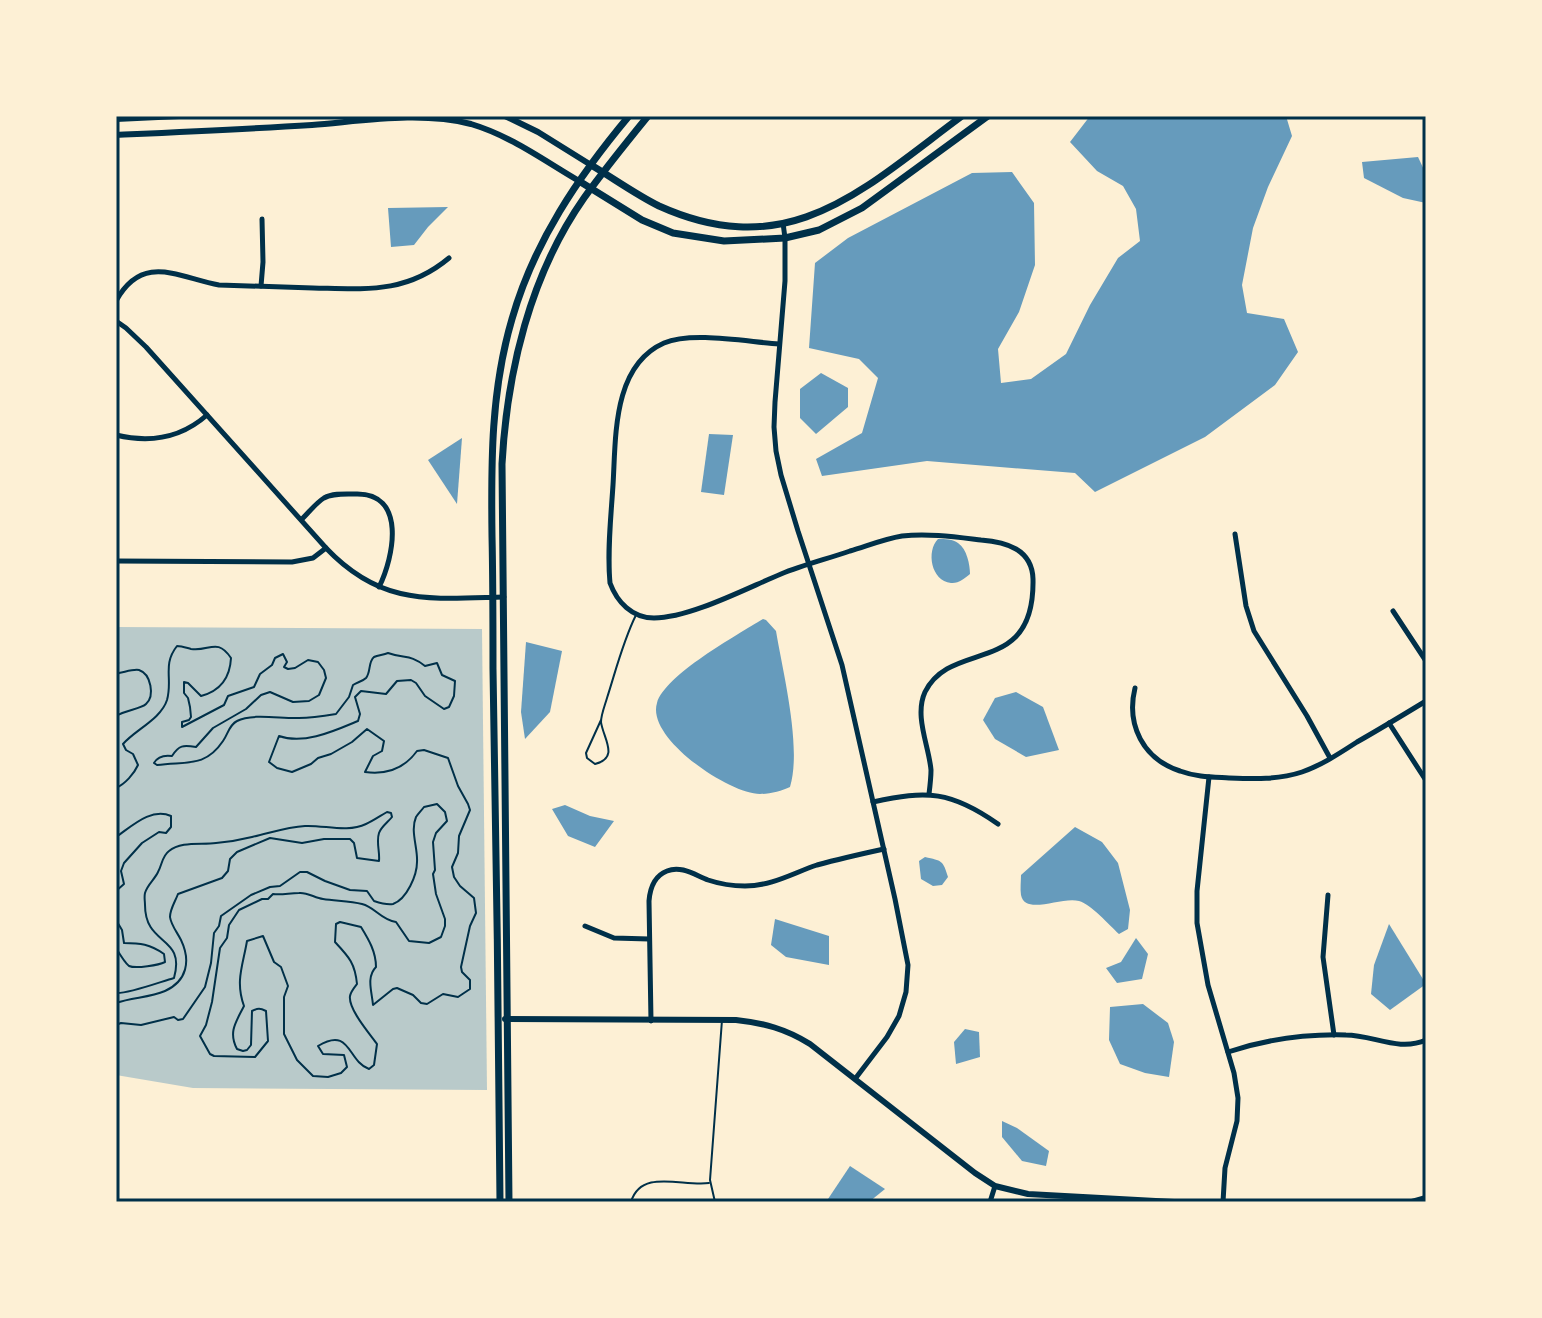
<svg xmlns="http://www.w3.org/2000/svg" width="1542" height="1318" font-family="'IBM Plex Sans',sans-serif">
<style>
.green{fill:#b9caca}
.water{fill:#669bbc}
.lines{fill:none;stroke-linecap:round;stroke-linejoin:round}
.path{stroke:#003049;stroke-width:2}
.service{stroke:#003049;stroke-width:2}
.minor{stroke:#003049;stroke-width:5}
.tertiary{stroke:#003049;stroke-width:6}
.secondary{stroke:#003049;stroke-width:7}
.neatline{fill:none;stroke:#003049;stroke-width:3}
</style>
<rect width="100%" height="100%" fill="#fdf0d5"/>
<!-- green -->
<polygon class="green" points="116,627 482,629 487,1090 193,1088 116,1075"/>
<!-- water -->
<g class="water">
<polygon points="1090,116 1286,116 1292,136 1268,187 1253,228 1242,285 1247,313 1284,319 1298,352 1275,385 1205,437 1095,492 1075,473 927,461 822,476 816,459 862,433 878,378 859,359 809,348 815,263 848,238 972,173 1012,172 1034,203 1035,265 1019,312 998,349 1001,383 1031,379 1066,354 1090,305 1118,258 1140,241 1136,209 1123,186 1097,171 1070,142"/>
<polygon points="1418,157 1426,174 1426,203 1403,198 1364,178 1362,162"/>
<polygon points="448,207 428,227 414,245 391,247 388,208"/>
<polygon points="821,373 848,388 848,407 816,434 800,418 800,389"/>
<polygon points="709,434 733,435 724,495 701,492"/>
<polygon points="462,438 457,504 428,460"/>
<path d="M938,539C945,539 953,539 958,543C967,549 970,565 970,574C965,578 958,584 951,583C931,581 926,551 938,539Z"/>
<path d="M763,619L766,620L776,631C783,673 802,747 790,787C782,791 770,794 760,794C729,794 646,738 657,703C665,675 737,635 763,619Z"/>
<polygon points="526,642 562,651 550,712 525,739 521,712"/>
<polygon points="1016,692 1043,707 1059,750 1026,757 995,739 983,720 995,698"/>
<polygon points="565,805 590,816 614,821 595,847 568,836 552,809"/>
<path d="M1075,827L1102,842L1118,863L1130,910L1128,929L1119,934C1109,925 1091,904 1079,901C1062,896 1025,916 1021,895C1020,889 1021,881 1021,875Z"/>
<path d="M925,857C942,861 943,860 948,877L942,885L933,886L921,879L919,861Z"/>
<polygon points="775,919 829,936 829,965 786,957 771,945"/>
<polygon points="1389,924 1426,984 1390,1010 1371,994 1374,965"/>
<polygon points="1136,938 1148,954 1142,979 1117,983 1106,968 1121,962"/>
<polygon points="1143,1004 1168,1023 1174,1042 1169,1077 1145,1073 1120,1064 1109,1040 1110,1007"/>
<polygon points="965,1029 979,1032 980,1057 956,1064 954,1042"/>
<polygon points="1002,1121 1017,1128 1049,1151 1046,1166 1022,1161 1002,1137"/>
<polygon points="850,1166 885,1189 869,1202 826,1202"/>
</g>
<g class="lines">
<!-- path -->
<g class="path">
<path d="M116,677L119,673C125,672 133,669 139,670C151,674 155,696 146,704C141,709 125,710 116,716"/>
<path d="M116,788C125,784 134,774 138,765L133,754L126,750L123,744C135,730 161,719 167,700C173,679 162,665 177,646C182,646 187,648 191,649C209,652 217,637 231,658C230,678 220,691 201,696L188,683L184,682V693L188,698L190,707L191,717L189,720L182,722V727L224,705L228,696L254,687L260,674L272,665L275,658L283,654L287,662L284,667L288,669L295,668L308,660L318,662L324,670L326,678L319,695L309,701L293,702L270,692L261,695L246,709L213,728L196,747C183,745 179,745 172,756C165,755 158,756 154,763L157,765C186,761 205,768 223,741C228,734 229,725 237,721C252,713 282,719 299,718C312,718 324,716 336,714L349,697L353,685C358,682 363,681 366,678C371,672 368,662 374,657C378,655 383,655 388,653C405,659 410,654 425,666L437,663L442,675L455,681L454,696L449,707L444,709L425,696L416,683L411,680L397,681L386,694L361,691L355,697L360,714L358,721C334,731 304,745 279,736L269,762L277,768L292,772L311,764L318,758L331,754L352,742L367,729L384,741L382,751L373,756L365,772C387,775 404,769 417,751L424,750L448,758L458,786L468,804L470,810L459,836L458,853L452,867L454,877L460,886L474,898L476,913L470,926L461,967L462,972L470,980V989L458,997L443,994L427,1004L421,1003L413,995L397,988L393,989L373,1005C372,992 366,977 376,967C376,952 369,940 361,927L340,922L336,924L335,942C349,957 355,963 357,984C354,988 351,991 350,996C348,1009 370,1034 377,1044L374,1065L369,1069C347,1061 351,1026 318,1046L323,1054L344,1055L347,1067L341,1073L328,1077L313,1076L297,1060L284,1034V997L288,986L281,967L274,962L263,936L247,941C243,965 235,981 244,1006C236,1022 228,1032 237,1049L243,1051L247,1050L251,1045L252,1011C258,1008 260,1008 266,1011L268,1041L255,1057L214,1056L210,1054L200,1036L206,1025L212,1002L220,948L227,938L229,925L239,910L262,899H268L273,894C283,895 289,893 299,893C307,892 315,898 323,899C336,901 350,901 362,904C375,907 381,920 396,922L409,941L429,943L441,937L445,926V919L436,894L433,874L435,870L433,842L436,833L447,821L445,812L437,804L424,807C421,811 418,814 416,817C410,831 418,848 417,862C417,875 407,899 393,904C387,905 380,903 374,901L367,891L350,890L325,881L307,872H300L280,886L270,887L251,895L221,916L219,926L214,933L211,963L205,987L183,1019L178,1020L174,1017L141,1025L121,1023L116,1025"/>
<path d="M116,837C131,827 151,807 171,816V827L166,833L159,832L142,843L124,863L121,871L124,884L116,891"/>
<path d="M116,920L122,930L124,943C140,943 150,944 164,954L165,962C159,965 136,969 129,966C125,963 119,953 116,948"/>
<path d="M116,993C128,994 160,982 174,978C186,935 145,947 145,905C145,901 144,897 145,893C147,885 155,879 158,872C162,865 162,856 169,851C181,841 201,845 216,843C228,842 240,840 252,837C270,833 287,827 305,826C325,825 347,833 366,824C373,821 380,816 387,812L391,813L392,817C388,822 381,827 379,833C376,842 380,851 379,861L357,858L354,843L350,839H324L302,843L270,838L237,852L230,859L228,871L222,878L178,894C175,902 170,909 170,917C171,925 177,932 181,940C191,961 187,981 165,991C149,998 132,997 116,1003"/>
</g>
<!-- service -->
<g class="service">
<path d="M601,720L586,753L587,758L595,764C620,758 603,738 601,722C601,715 605,705 607,698C616,670 623,641 636,615"/>
<path d="M631,1202C641,1168 683,1187 709,1183"/>
<polyline points="715,1202 710,1180 722,1020"/>
</g>
<!-- minor -->
<g class="minor">
<polyline points="783,223 785,238 785,281 775,402 774,427 776,451 781,475 798,531 842,665 895,899 908,965 906,992 899,1016 887,1037 855,1079"/>
<polyline points="261,286 263,262 262,219"/>
<path d="M116,301C143,252 179,278 219,285C250,286 281,287 313,288C365,289 406,294 449,258"/>
<path d="M116,321L126,328L146,347L326,548C381,606 429,599 504,597"/>
<path d="M779,344C748,342 692,331 664,343C612,366 616,438 613,485C611,517 607,551 610,583C617,602 632,618 654,618C690,618 747,588 781,574C803,565 827,559 850,551C867,546 884,539 902,536C928,533 956,537 981,540C1006,542 1032,549 1033,579C1035,678 952,638 925,692C914,716 929,746 931,770C931,778 930,786 929,794"/>
<path d="M116,435C149,443 181,438 207,415"/>
<path d="M302,519C309,512 316,503 324,498C333,493 345,494 355,494C407,492 394,557 379,587"/>
<polyline points="1235,534 1246,606 1254,631 1307,716 1330,758"/>
<polyline points="116,561 292,562 313,558 326,548"/>
<polyline points="1393,611 1426,661"/>
<path d="M1135,688C1126,725 1143,759 1180,771C1196,777 1213,777 1229,778C1254,779 1278,780 1302,772C1322,765 1340,753 1357,742C1380,729 1403,715 1426,701"/>
<polyline points="1389,723 1425,779"/>
<polyline points="1209,777 1197,891 1197,923 1208,985 1234,1073 1238,1098 1237,1121 1225,1168 1223,1202"/>
<path d="M873,802C927,790 951,791 998,824"/>
<polyline points="1328,895 1323,957 1334,1035"/>
<polyline points="585,926 614,938 649,939"/>
<path d="M651,1021L649,901C650,888 654,876 667,871C681,865 695,875 708,880C720,884 733,886 745,886C772,886 793,873 817,865C839,859 861,854 884,849"/>
<path d="M1228,1052C1264,1040 1307,1034 1346,1035C1373,1035 1399,1052 1426,1040"/>
<polyline points="990,1202 995,1186"/>
</g>
<!-- tertiary -->
<g class="tertiary">
<polyline points="505,116 538,132 591,165"/>
<polyline points="116,119 179,116"/>
<path d="M116,135C181,132 247,129 312,125C363,121 420,111 471,124C511,136 543,160 579,181"/>
<path d="M505,1019L736,1020C764,1023 786,1029 810,1044L975,1173L995,1186L1028,1194L1174,1202"/>
<polyline points="1412,1202 1426,1198"/>
</g>
<!-- secondary -->
<g class="secondary">
<path d="M591,165C613,178 635,194 659,206C790,265 863,189 962,116"/>
<polyline points="579,181 642,220 673,233 724,241 785,238 819,230 862,208 988,116"/>
<path d="M500,1202C499,1024 496,847 493,669C493,624 493,580 492,536C491,462 491,390 512,319C534,242 578,177 629,116"/>
<path d="M509,1202L502,464C507,372 530,275 584,198C604,170 626,143 648,116"/>
</g>
</g>
<!-- border -->
<rect width="1542" height="1318" fill="none" stroke="#fdf0d5" stroke-width="236"/>
<rect x="118" y="118" width="1306" height="1082" class="neatline"/>
</svg>
